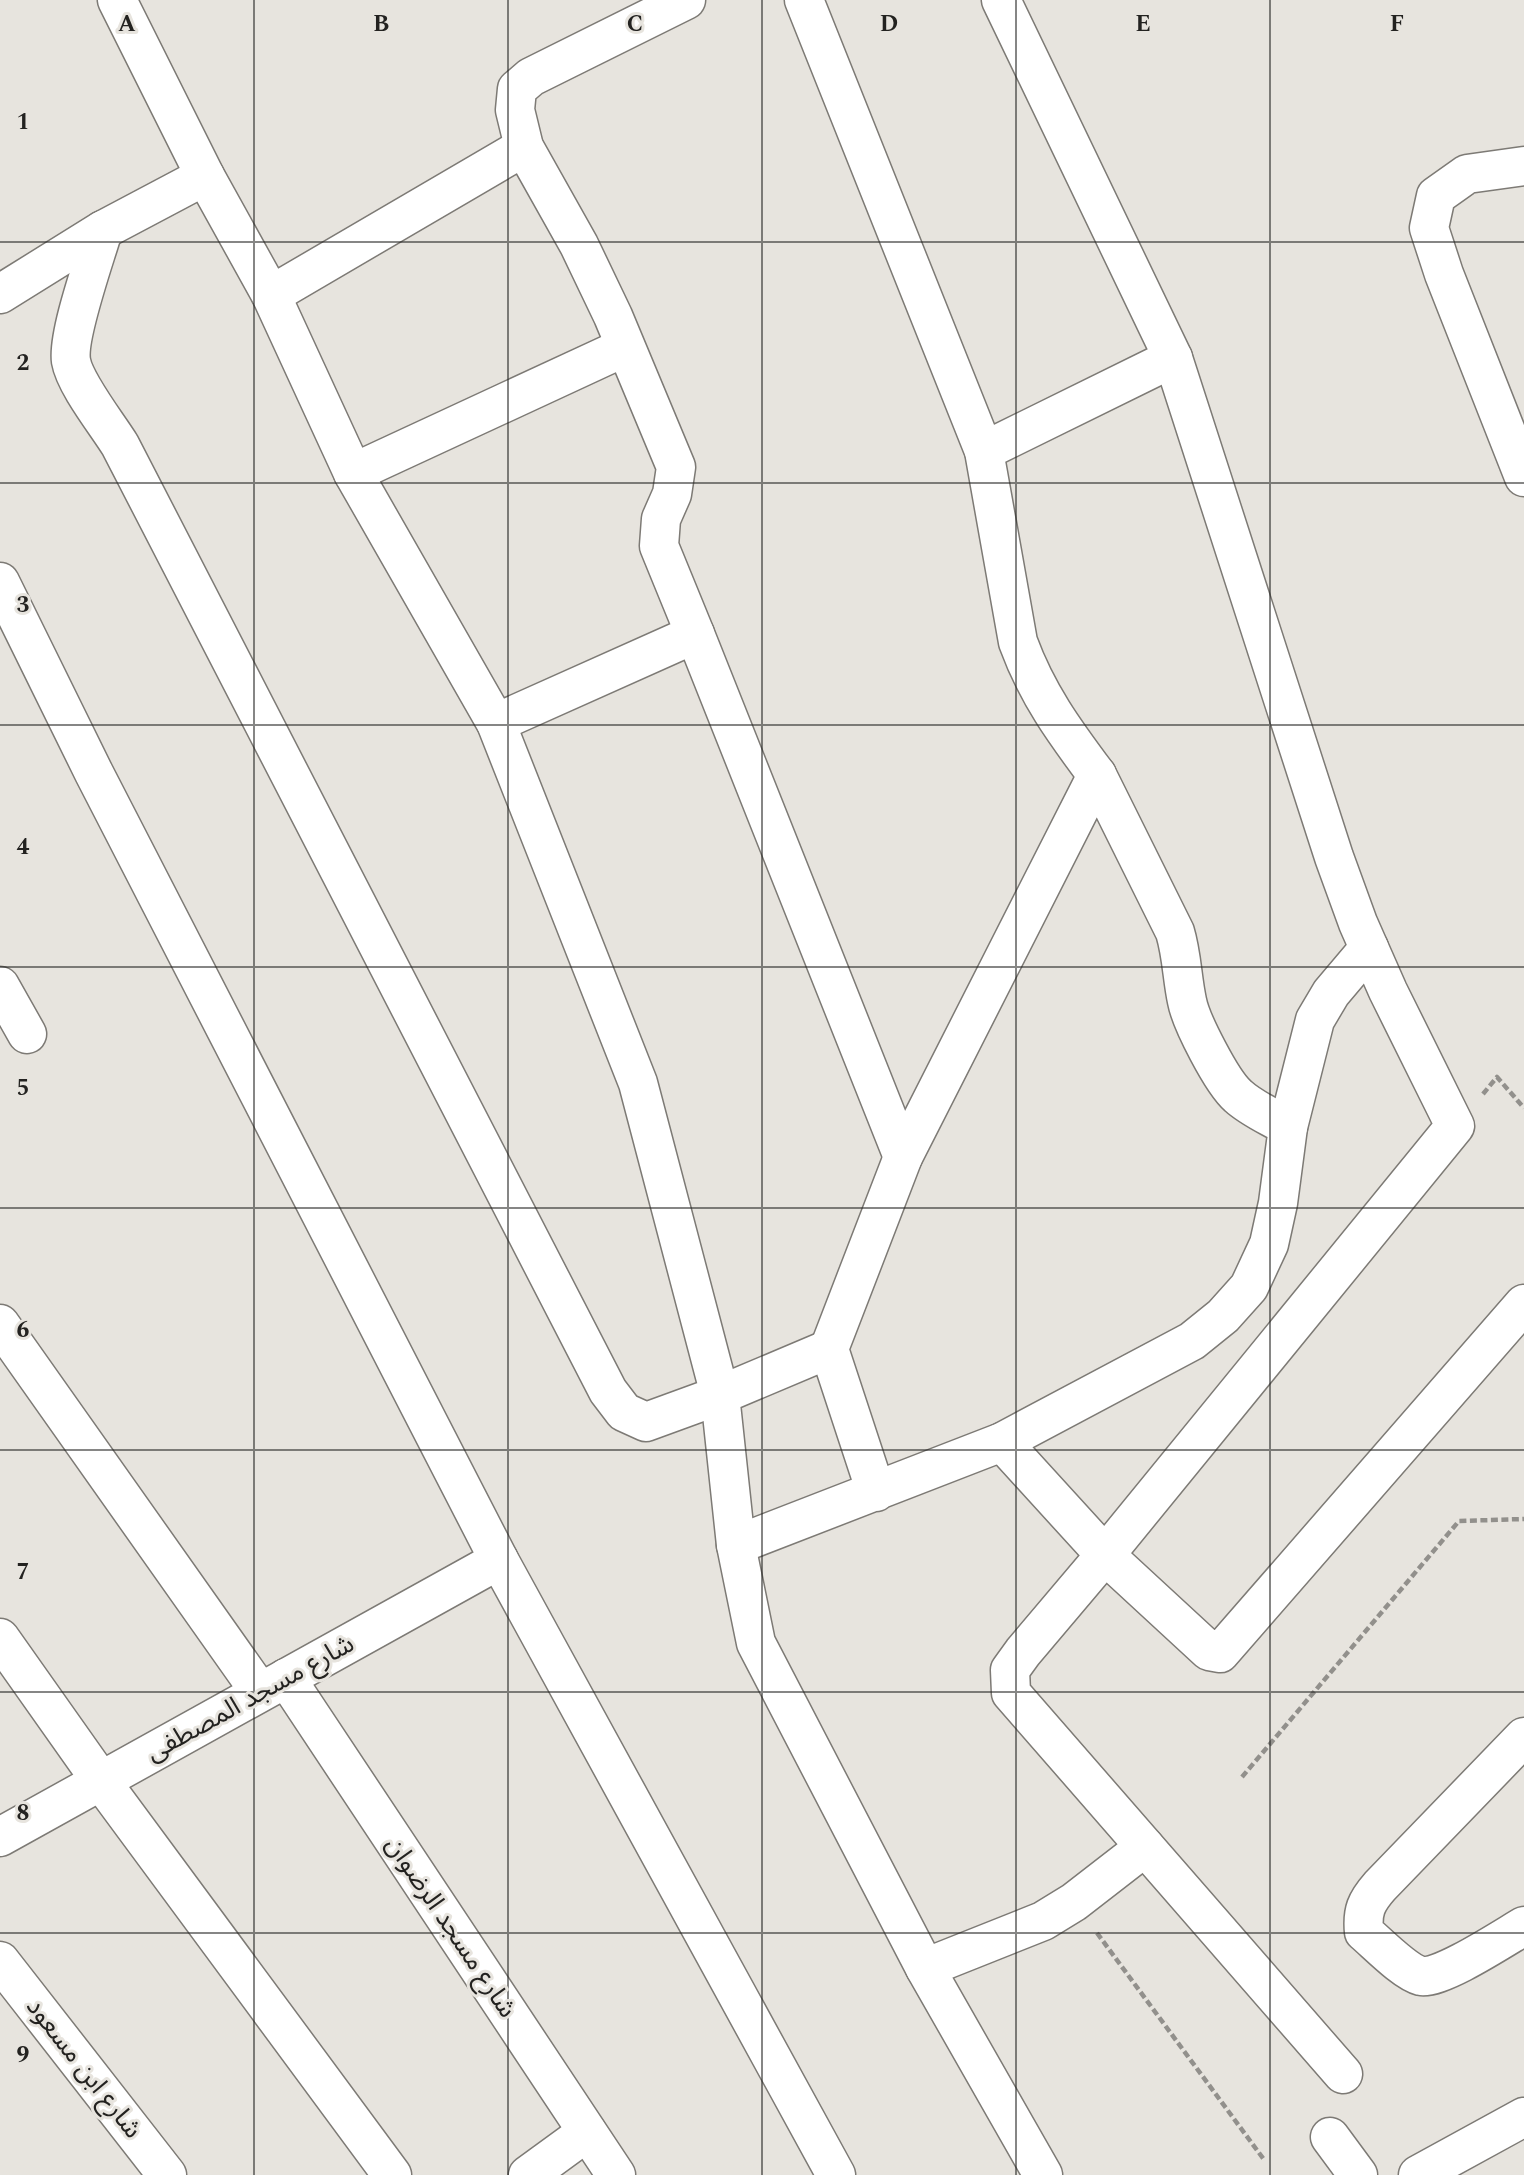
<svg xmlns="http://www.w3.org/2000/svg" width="1524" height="2175" font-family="Spectral,'Noto Sans Arabic',serif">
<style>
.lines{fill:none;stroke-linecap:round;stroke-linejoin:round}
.minor-casing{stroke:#7d7a75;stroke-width:41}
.path{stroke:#92908c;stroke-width:4.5;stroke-dasharray:7 3.5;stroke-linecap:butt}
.minor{stroke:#fff;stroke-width:38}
.grid{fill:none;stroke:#232220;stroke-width:2;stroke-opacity:0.55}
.labels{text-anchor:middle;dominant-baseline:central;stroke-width:6;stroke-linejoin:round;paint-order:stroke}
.street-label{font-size:26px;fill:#232220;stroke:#e7e4de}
.grid-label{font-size:23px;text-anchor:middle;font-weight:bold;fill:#232220;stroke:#e7e4de;stroke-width:6;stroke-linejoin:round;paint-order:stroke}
</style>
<rect width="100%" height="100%" fill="#e7e4de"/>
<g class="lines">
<!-- minor casing -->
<g class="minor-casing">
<g id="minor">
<path d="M804,0L984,451L1018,642C1037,694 1064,731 1097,775"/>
<polyline points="1001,0 1173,358 1334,857 1358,923 1388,991 1455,1126 1105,1555 1023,1652 1010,1670 1011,1693 1343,2074"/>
<polyline points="1524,166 1467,174 1436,196 1429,228 1444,274 1524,477"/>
<path d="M103,230C95,258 67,335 71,361C75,384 107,424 120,445L608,1391L624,1412L646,1422L720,1395L638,1083L496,723L353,473L271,295L205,176L117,0"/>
<polyline points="0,294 103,230 205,176"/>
<polyline points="271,295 524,147"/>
<polyline points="984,451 1173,358"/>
<polyline points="353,473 625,347"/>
<polyline points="0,582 94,773 499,1560 836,2175"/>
<polyline points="695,634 903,1157"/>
<polyline points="496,723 695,634 659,546 661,519 672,494 676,467 613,316 579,245 524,147 515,110 517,89 531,77 686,0"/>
<polyline points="0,986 27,1034"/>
<polyline points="1288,1127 1315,1020 1331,993 1369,948"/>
<polyline points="0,1324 260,1692"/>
<polyline points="829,1349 720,1395 736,1545 756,1643 925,1968 1043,2175"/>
<polyline points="1002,1442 1105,1555 1209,1651 1220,1653 1524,1304"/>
<path d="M736,1545L1002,1442L1192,1341L1223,1316L1249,1287L1269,1244L1278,1203L1288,1127C1272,1117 1252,1109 1238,1096C1222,1082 1191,1022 1187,1001C1182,978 1182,955 1175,932L1097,775L903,1157L829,1349L876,1492"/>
<polyline points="0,1638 101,1781 392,2175"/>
<polyline points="286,1678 616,2175"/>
<path d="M1524,1737L1380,1886C1366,1902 1362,1911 1364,1932C1378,1944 1405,1972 1421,1976C1440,1980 1505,1937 1524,1926"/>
<polyline points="0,1837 499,1560"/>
<polyline points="0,1961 167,2175"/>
<polyline points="925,1968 1043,1921 1074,1902 1145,1847"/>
<polyline points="1330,2137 1358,2175"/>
<polyline points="528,2175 587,2132"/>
<polyline points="1418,2175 1524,2117"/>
</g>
</g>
<!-- path -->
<g class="path">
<polyline points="1483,1094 1497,1077 1524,1108"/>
<polyline points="1242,1777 1459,1521 1524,1519"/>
<polyline points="1097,1933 1265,2161"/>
</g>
<!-- minor -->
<use href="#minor" class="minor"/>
</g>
<!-- grid -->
<path class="grid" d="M254,0V2175M508,0V2175M762,0V2175M1016,0V2175M1270,0V2175M0,242H1524M0,483H1524M0,725H1524M0,967H1524M0,1208H1524M0,1450H1524M0,1692H1524M0,1933H1524"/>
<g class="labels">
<!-- street labels -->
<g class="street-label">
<text transform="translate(250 1698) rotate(-29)">شارع مسجد المصطفى</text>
<text transform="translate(451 1927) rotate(56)">شارع مسجد الرضوان</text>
<text transform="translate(84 2068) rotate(52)">شارع ابن مسعود</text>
</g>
</g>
<g class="grid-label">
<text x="127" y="31">A</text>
<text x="381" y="31">B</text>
<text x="635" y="31">C</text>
<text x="889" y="31">D</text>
<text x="1143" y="31">E</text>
<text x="1397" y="31">F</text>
<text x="23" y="129">1</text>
<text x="23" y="370">2</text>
<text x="23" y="612">3</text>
<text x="23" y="854">4</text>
<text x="23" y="1095">5</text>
<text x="23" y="1337">6</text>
<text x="23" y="1579">7</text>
<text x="23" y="1820">8</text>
<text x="23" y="2062">9</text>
</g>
</svg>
